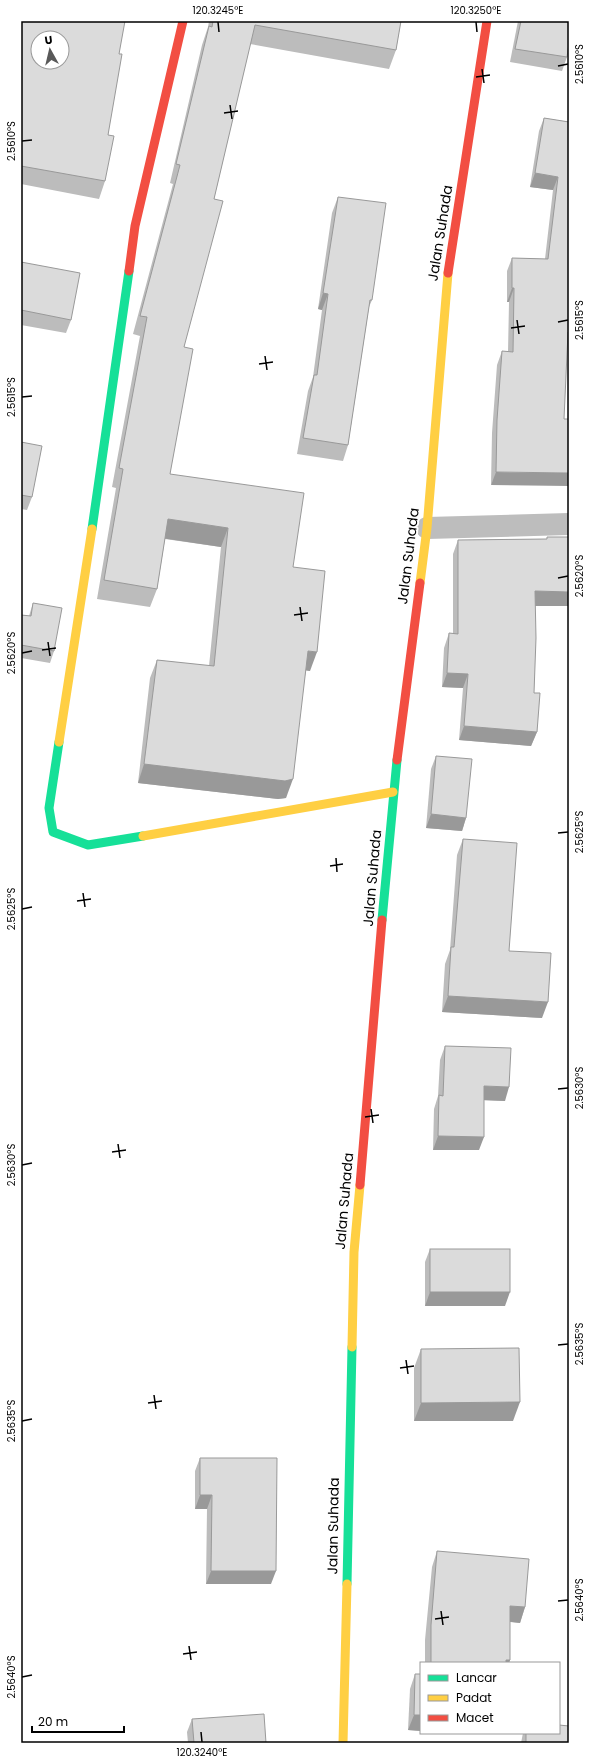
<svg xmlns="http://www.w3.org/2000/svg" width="590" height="1764" font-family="Poppins,sans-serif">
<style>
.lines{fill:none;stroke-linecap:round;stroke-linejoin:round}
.street{stroke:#bdbdbd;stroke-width:22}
.fast{stroke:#16e098;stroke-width:9}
.slow{stroke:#ffcf43;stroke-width:9}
.jam{stroke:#f24e42;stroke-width:9}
.wall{fill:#bcbcbc}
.shaded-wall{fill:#999}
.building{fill:#dbdbdb;stroke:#999;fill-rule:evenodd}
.ticks{fill:none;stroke:#000;stroke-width:1.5}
.labels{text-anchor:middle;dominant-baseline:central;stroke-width:4;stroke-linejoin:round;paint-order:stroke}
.street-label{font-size:14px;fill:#000;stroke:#fff}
.neatline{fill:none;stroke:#000;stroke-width:1.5}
.ticks-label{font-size:10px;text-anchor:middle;fill:#000}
</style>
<rect width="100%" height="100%" fill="#fff"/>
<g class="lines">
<!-- street -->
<polyline class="street" points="427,528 569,524"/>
<!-- fast -->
<g class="fast">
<polyline points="92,529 129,271"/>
<polyline points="59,742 49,808 53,832 88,845 143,836"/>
<polyline points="382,920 397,760"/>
<polyline points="347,1584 352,1347"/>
</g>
<!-- slow -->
<g class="slow">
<polyline points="420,583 427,528 448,273"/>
<polyline points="59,742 92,529"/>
<polyline points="143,836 393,792"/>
<polyline points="352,1347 354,1252 360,1185"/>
<polyline points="343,1743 347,1584"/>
</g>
<!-- jam -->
<g class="jam">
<polyline points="129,271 135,226 183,21"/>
<polyline points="448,273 487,21"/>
<polyline points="397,760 420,583"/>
<polyline points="360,1185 382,920"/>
</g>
</g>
<!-- wall -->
<g class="wall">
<polygon points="21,21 119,54 108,135 105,181 99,199 21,184"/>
<polygon points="209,21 401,21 396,50 389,69 250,44 214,199 184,347 170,474 293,567 310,671 306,670 286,798 278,799 138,783 150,678 157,660 209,666 221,547 165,539 157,589 150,607 97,599 116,488 112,487 140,336 133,334 173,184 170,183 202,45 208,27"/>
<polygon points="518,21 569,21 567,57 562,71 510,62"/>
<polygon points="544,118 569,122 569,339 491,485 492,433 497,365 502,351 508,352 509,302 507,302 507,271 512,258 545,259 553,190 530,187 539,131"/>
<polygon points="338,197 372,300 369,307 348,445 343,461 297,454 308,391 313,377 322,310 318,309 332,213"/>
<polygon points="21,262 71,320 66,333 21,325"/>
<polygon points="21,442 32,497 27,510 21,509"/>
<polygon points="547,537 569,606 535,606 534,693 537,732 531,746 459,740 463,688 442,687 444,648 449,633 453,634 453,554 458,540 547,539"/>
<polygon points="33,603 54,651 50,663 21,658 21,615 29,616"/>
<polygon points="436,756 466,818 462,831 426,828 431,769"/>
<polygon points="463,839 509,951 542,1018 442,1012 445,964 450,950 457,855"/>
<polygon points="445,1046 505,1101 484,1100 479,1150 433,1150 434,1109 438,1096 440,1060"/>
<polygon points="430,1249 505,1306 425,1306 425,1262"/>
<polygon points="421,1349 513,1421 414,1421 414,1368"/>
<polygon points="200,1458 271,1584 206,1584 207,1509 195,1509 195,1471"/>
<polygon points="437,1551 525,1607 520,1623 510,1622 510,1660 509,1663 425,1663 425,1640 432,1567"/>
<polygon points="415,1674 421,1731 408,1730 410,1689"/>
<polygon points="192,1719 266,1743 188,1743 187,1732"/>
<polygon points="523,1733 559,1733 569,1743 521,1743"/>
</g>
<!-- shaded-wall -->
<g class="shaded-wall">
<polygon points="535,173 558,177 553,190 530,187"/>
<polygon points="512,288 514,288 509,302 507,302"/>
<polygon points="323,293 328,294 322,310 318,309"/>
<polygon points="496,472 569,473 569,486 491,485"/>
<polygon points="168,519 228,528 221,547 161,538"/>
<polygon points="535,591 569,592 569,606 530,606"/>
<polygon points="308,651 317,652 310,671 302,670"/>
<polygon points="447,673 468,674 463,688 442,687"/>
<polygon points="464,726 537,732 531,746 459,740"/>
<polygon points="144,764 293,779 286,798 278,799 138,783"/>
<polygon points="431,814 466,818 462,831 426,828"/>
<polygon points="448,996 548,1002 542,1018 442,1012"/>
<polygon points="484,1086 509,1087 505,1101 479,1100"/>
<polygon points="438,1136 484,1137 479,1150 433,1150"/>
<polygon points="430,1292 510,1292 505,1306 425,1306"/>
<polygon points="520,1402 513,1421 414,1421 421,1403"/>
<polygon points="200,1495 212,1495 207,1509 195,1509"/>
<polygon points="211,1571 276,1571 271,1584 206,1584"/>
<polygon points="510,1606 525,1607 520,1623 505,1621"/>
<polygon points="506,1660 510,1660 509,1663 506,1663"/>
<polygon points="414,1715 421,1715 421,1731 408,1730"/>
</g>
<!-- building -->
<g class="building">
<path d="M21,21H125L119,54H122L108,135L114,136L105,181L21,166ZM38,38H62V62H38Z"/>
<polygon points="213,21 401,21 396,50 255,25 214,199 223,201 184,347 193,349 170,474 304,493 293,567 325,571 317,652 308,651 293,779 285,781 144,764 157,660 214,666 228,528 168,519 157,589 104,580 123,469 119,468 147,317 140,316 180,165 176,164 209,26 212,27"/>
<polygon points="521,21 569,21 569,43 567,57 515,49"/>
<polygon points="544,118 569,122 569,332 568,332 564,419 569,419 569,473 496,472 497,420 502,351 513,352 514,288 512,288 512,258 548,259 558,177 535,173"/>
<polygon points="338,197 386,203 372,300 370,300 348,445 303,438 314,375 317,375 328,294 323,293"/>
<polygon points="21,262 80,273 71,320 21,310"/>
<polygon points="21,442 42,446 32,497 21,495"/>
<polygon points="547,537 569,537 569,592 535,591 536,638 534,693 540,693 537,732 464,726 468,674 447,673 449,633 458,634 458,540 547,539"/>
<polygon points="33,603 62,608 54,651 21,645 21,615 31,616"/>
<polygon points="436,756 472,759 466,818 431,814"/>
<polygon points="463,839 517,843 509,951 551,953 548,1002 448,996 451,947 454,947"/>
<polygon points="445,1046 511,1048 509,1087 484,1086 484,1137 438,1136 439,1095 443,1096"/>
<rect x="430" y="1249" width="80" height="43"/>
<polygon points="519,1348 520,1402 421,1403 421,1349"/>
<polygon points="200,1458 277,1458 276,1571 211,1571 212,1495 200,1495"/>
<polygon points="437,1551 529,1559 525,1607 510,1606 510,1660 506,1660 506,1663 431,1663 431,1625"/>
<polygon points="415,1674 421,1674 421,1715 414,1715"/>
<polygon points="264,1714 266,1743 194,1743 192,1719"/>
<polygon points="559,1725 569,1726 569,1743 526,1743 526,1733 559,1733"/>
</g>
<!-- ticks -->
<path class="ticks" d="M218,22L219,32M476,22L477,32M558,66L568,64M482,69L484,83M476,77L490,75M230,105L232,119M224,113L238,111M22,141L32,140M517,320L519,334M558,322L568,320M511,328L525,326M265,356L267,370M259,364L273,362M22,397L32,396M558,578L568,576M300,607L302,621M294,615L308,613M48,642L50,656M42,650L56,648M22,653L32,651M558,833L568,832M336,858L337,872M330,866L343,864M83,893L85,907M77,901L91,899M22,909L32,907M558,1089L568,1088M371,1109L373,1123M365,1117L379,1115M118,1144L120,1158M112,1152L126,1150M22,1165L32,1163M558,1345L568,1344M406,1360L408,1374M400,1368L414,1366M154,1395L156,1409M148,1403L162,1401M22,1421L32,1419M558,1601L568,1600M441,1611L443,1625M435,1619L449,1617M189,1646L191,1660M183,1654L197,1652M22,1677L32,1675M201,1732L202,1742"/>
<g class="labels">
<!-- street labels -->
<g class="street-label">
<text transform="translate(440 233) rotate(-81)">Jalan Suhada</text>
<text transform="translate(408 556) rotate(-83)">Jalan Suhada</text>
<text transform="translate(372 878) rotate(-85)">Jalan Suhada</text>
<text transform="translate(344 1201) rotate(-85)">Jalan Suhada</text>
<text transform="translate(333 1526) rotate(-89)">Jalan Suhada</text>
</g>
</g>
<!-- border -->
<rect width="590" height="1764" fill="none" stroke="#ffffff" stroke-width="44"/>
<!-- legend -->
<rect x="420" y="1662" width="140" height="72" fill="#ffffff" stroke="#999999"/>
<rect x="428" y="1675" width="20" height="6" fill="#16e098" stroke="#999999"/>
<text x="456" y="1682" font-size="12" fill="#000000">Lancar</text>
<rect x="428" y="1695" width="20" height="6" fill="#ffcf43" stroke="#999999"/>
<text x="456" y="1702" font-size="12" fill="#000000">Padat</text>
<rect x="428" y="1715" width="20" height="6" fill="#f24e42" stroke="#999999"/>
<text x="456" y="1722" font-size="12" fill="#000000">Macet</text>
<!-- north arrow -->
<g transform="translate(50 50) rotate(352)"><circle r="19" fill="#ffffff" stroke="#999999"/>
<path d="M0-3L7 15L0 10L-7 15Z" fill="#595959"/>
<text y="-6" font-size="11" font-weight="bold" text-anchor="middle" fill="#000000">U</text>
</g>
<!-- scale -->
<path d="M32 1726v6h92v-6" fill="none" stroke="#000000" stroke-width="2"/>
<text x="38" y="1726" font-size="12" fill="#000000" stroke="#ffffff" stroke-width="3" paint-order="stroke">20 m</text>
<rect x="22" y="22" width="546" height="1720" class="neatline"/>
<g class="ticks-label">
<text x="218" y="14">120.3245°E</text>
<text x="476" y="14">120.3250°E</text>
<text transform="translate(579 64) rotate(-90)" y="4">2.5610°S</text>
<text transform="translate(11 141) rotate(-90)" y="4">2.5610°S</text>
<text transform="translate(579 320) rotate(-90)" y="4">2.5615°S</text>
<text transform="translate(11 397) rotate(-90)" y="4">2.5615°S</text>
<text transform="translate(579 576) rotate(-90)" y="4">2.5620°S</text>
<text transform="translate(11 653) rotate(-90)" y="4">2.5620°S</text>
<text transform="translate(579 832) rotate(-90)" y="4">2.5625°S</text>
<text transform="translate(11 909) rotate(-90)" y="4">2.5625°S</text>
<text transform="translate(579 1088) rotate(-90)" y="4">2.5630°S</text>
<text transform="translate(11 1165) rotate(-90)" y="4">2.5630°S</text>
<text transform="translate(579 1344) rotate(-90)" y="4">2.5635°S</text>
<text transform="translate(11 1421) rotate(-90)" y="4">2.5635°S</text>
<text transform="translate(579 1600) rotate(-90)" y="4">2.5640°S</text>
<text transform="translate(11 1677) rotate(-90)" y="4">2.5640°S</text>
<text x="202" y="1756">120.3240°E</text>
</g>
</svg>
